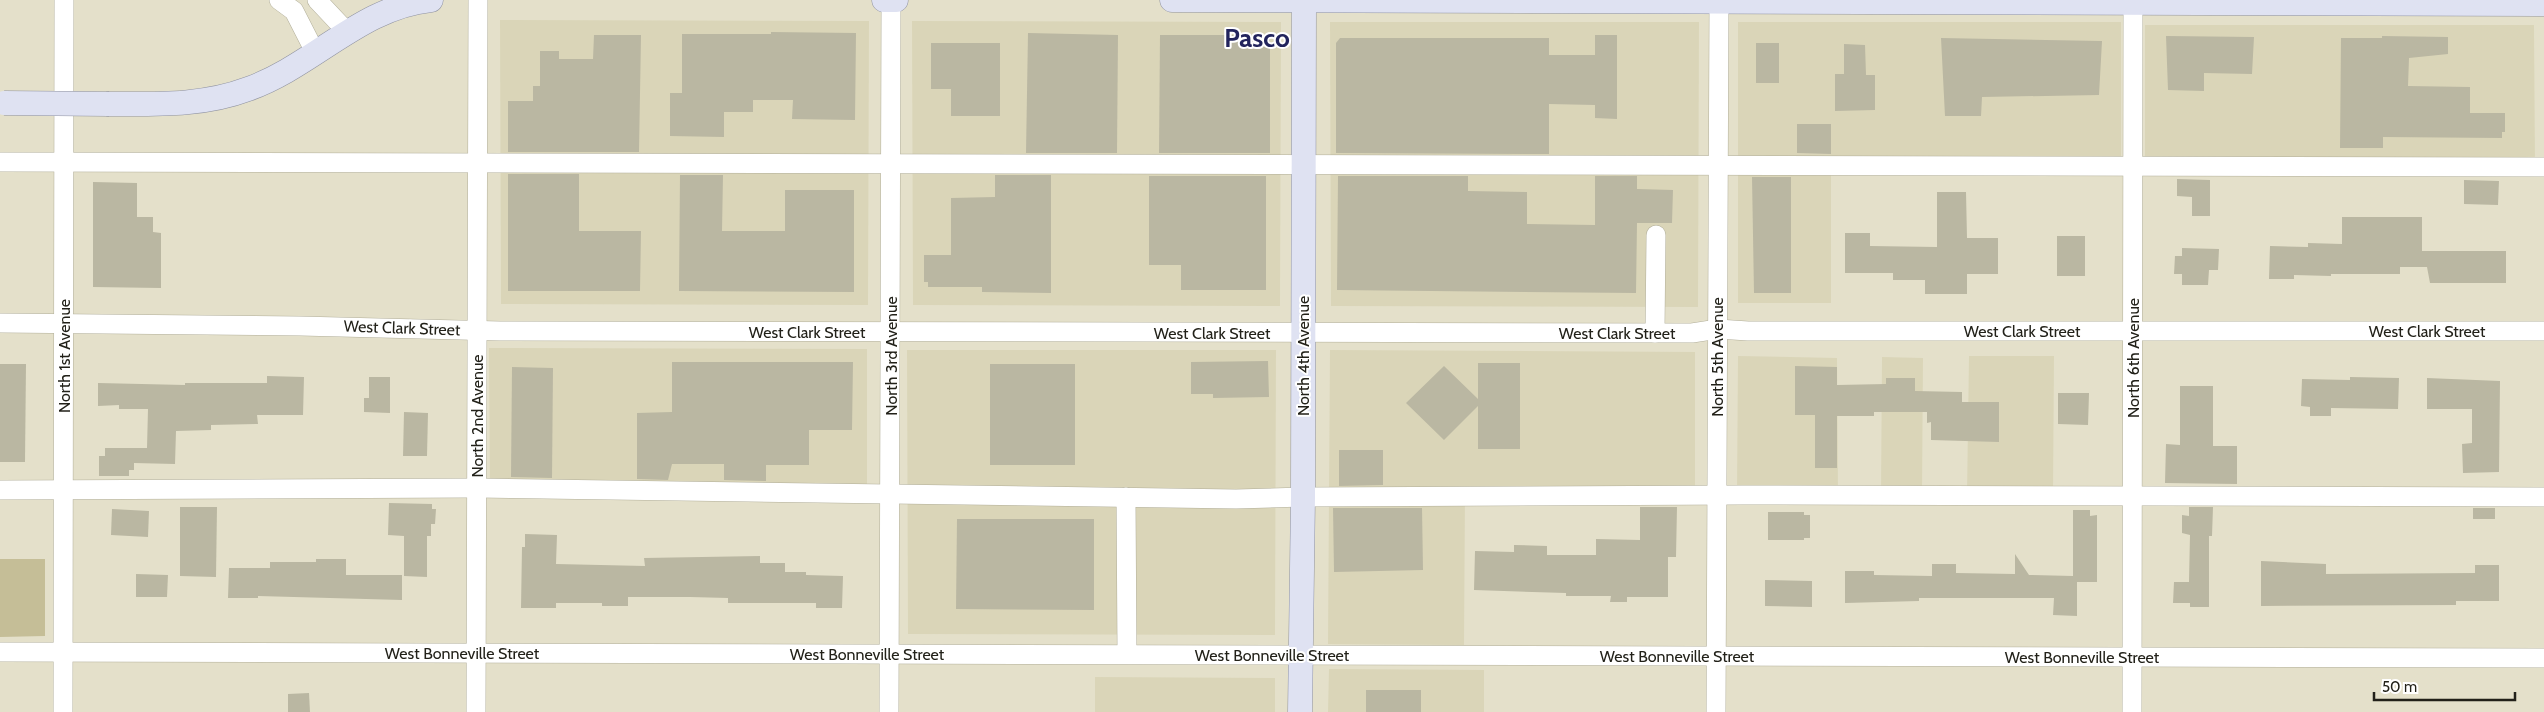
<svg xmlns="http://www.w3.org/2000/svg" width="2544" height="712" font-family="Cabin,sans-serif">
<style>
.built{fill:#dad5b8}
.green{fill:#c5be97}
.building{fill:#bab7a2}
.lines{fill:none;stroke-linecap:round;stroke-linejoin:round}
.minor-casing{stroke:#b1ae99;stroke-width:20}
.major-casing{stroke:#8f92a0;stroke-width:25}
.minor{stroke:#fff;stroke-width:19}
.major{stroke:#dfe2f2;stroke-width:24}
.major-bridge-casing{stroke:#8f92a0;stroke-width:25;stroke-linecap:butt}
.major-bridge{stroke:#dfe2f2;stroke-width:24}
.labels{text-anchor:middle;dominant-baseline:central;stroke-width:4;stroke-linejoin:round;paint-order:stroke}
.street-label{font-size:16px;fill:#222119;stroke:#fff}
.town-label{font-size:26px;font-weight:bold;fill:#22245d;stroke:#fff}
</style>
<rect width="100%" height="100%" fill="#e4e0ca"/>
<!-- built -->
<g class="built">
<polygon points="500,20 869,21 868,305 501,304"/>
<polygon points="912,21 1281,22 1280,306 913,305"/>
<polygon points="1330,22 1699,22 1698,307 1331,306"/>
<polygon points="1738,22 2121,22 2121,166 1831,165 1831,303 1738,303"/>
<polygon points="2145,25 2534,25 2535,167 2145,167"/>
<polygon points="489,348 867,349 867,492 490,491"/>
<polygon points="907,350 1276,350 1275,635 908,634"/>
<polygon points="1330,350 1695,352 1695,492 1465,492 1464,645 1328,644"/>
<polygon points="1738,356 1837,358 1838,495 1737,493"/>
<polygon points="1969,356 2054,356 2053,495 1967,494"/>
<polygon points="1882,357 1923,358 1922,495 1881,494"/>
<polygon points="1329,669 1484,670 1484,712 1328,712"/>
<polygon points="1095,677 1275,678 1275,712 1095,712"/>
</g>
<!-- green -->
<polygon class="green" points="0,559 45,559 45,636 0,637"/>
<!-- building -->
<g class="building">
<polygon points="771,32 856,33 855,120 792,119 793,100 753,100 753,112 724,112 724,137 670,136 670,93 682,93 682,34 771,34"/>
<polygon points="1028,33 1118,35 1117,153 1026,153"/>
<polygon points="594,35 641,35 639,152 508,152 508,101 533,101 533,86 540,86 540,51 559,51 559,59 593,59"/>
<polygon points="1160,35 1270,35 1270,153 1159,153"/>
<polygon points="1595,35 1617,35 1617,119 1595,118 1595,105 1549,104 1549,154 1336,153 1336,43 1340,38 1549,38 1549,55 1595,55"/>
<polygon points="2166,36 2254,37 2252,74 2204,73 2204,91 2168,90"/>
<polygon points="2382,36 2448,37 2448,54 2409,58 2408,86 2470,87 2470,113 2505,113 2505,132 2502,132 2502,138 2383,137 2383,148 2340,148 2341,38 2382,38"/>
<polygon points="1941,38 2102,41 2099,95 1982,97 1981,116 1945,116"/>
<polygon points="931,43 1000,43 1000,116 951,116 951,89 931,89"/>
<rect x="1756" y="43" width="23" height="40"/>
<polygon points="1844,44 1865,45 1866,75 1875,75 1875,110 1835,111 1835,74 1844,74"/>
<polygon points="1797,124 1831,124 1831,154 1797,153"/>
<polygon points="508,174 579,174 579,231 641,231 640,291 508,291"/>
<polygon points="680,175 723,175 722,231 785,231 785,190 854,190 854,292 679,291"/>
<polygon points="995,175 1051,175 1051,293 982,292 982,287 928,287 928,282 924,282 924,255 951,255 951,198 995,197"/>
<polygon points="1149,176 1266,176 1266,290 1181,290 1181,265 1149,265"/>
<polygon points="1338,176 1468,176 1468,191 1527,192 1527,224 1595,225 1595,176 1637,176 1637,189 1673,190 1672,223 1637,223 1636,293 1337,290"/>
<polygon points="1752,177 1791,177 1791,293 1754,293"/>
<polygon points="2177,179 2210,180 2210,216 2192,216 2192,197 2177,196"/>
<polygon points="2464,180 2499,181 2498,205 2464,204"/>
<polygon points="93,182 137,183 137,217 153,217 153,232 161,233 161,288 93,287"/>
<polygon points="1937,192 1966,192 1967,238 1998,238 1998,274 1967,274 1967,294 1925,294 1925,280 1893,280 1893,273 1845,273 1845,233 1870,233 1870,246 1937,247"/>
<polygon points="2342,217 2422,217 2422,251 2506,251 2506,283 2430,283 2427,267 2400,267 2400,274 2331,274 2331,276 2294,275 2294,279 2269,279 2270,246 2308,247 2308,243 2342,244"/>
<rect x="2057" y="236" width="28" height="40"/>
<polygon points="2182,248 2219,249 2218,270 2209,270 2208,285 2182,285 2182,274 2174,274 2175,256 2182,256"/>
<polygon points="1268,361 1269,397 1213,398 1213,394 1191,394 1191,362"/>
<polygon points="672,362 853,362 852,430 809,430 809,465 766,465 766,481 724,480 724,464 672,464 668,480 637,479 637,413 672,412"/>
<polygon points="1478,363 1520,363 1520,449 1478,449 1478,406 1444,440 1406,403 1444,366 1478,399"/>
<polygon points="0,364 26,364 25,462 0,462"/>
<rect x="990" y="364" width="85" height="101"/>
<polygon points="1795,366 1837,367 1837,385 1886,384 1886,378 1915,378 1915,391 1962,392 1962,402 1999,402 1999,442 1931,440 1931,422 1927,423 1927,412 1874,412 1874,416 1837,416 1837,468 1815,468 1815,415 1795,415"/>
<polygon points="512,367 553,368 552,478 511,477"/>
<polygon points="267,376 304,377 303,415 257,415 258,424 211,425 211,430 176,431 175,464 134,463 134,470 129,470 129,476 99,476 99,456 105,456 105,448 147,448 148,409 119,409 119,405 98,406 98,383 185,385 185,383 267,383"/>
<polygon points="369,377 390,377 390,413 364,412 364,398 369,398"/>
<polygon points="2350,377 2399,378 2398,409 2331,408 2331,416 2310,416 2310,407 2301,406 2302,379 2350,380"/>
<polygon points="2427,378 2500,381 2499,472 2463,473 2462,444 2472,443 2472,409 2427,409"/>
<polygon points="2180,386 2213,386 2213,446 2237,446 2237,484 2165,483 2166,444 2180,445"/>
<polygon points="2058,393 2089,393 2088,425 2058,424"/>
<polygon points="404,412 428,413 427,456 403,456"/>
<polygon points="1339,450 1383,450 1383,485 1339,486"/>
<polygon points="389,503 432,504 432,509 436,509 435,524 431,524 431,536 427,536 427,577 404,576 404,536 388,535"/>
<polygon points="180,507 217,507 216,577 180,576"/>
<polygon points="1640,507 1677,507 1676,557 1668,557 1668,597 1627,597 1627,602 1610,602 1611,596 1566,596 1566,593 1474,590 1475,551 1514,552 1514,545 1547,546 1547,555 1596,555 1596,539 1640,540"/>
<polygon points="2189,507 2213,507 2212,536 2209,536 2209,607 2190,607 2190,603 2173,603 2174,582 2189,582 2190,535 2182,533 2182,515 2189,516"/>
<polygon points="1333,508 1422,508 1423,570 1334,572"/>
<rect x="2473" y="508" width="22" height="11"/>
<polygon points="112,509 149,511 148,537 111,535"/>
<polygon points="2073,510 2090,510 2090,516 2097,515 2097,582 2077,582 2077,616 2053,615 2054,598 1919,598 1919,601 1845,603 1845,571 1874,571 1874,575 1932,576 1932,564 1956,564 1956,573 2015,574 2015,554 2029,575 2073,576"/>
<polygon points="1768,512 1804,512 1804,515 1810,515 1810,538 1804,538 1804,540 1768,540"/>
<polygon points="957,519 1094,519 1094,610 956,609"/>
<polygon points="525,534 557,535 556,564 645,566 644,558 760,556 760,563 785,563 785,572 806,572 806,575 843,576 842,608 816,608 816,603 728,603 728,598 690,597 628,597 628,606 602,606 602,603 556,603 556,608 521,608 522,547 525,547"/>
<polygon points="316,559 346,559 346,575 402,575 402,600 258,596 258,598 228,598 229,568 270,568 270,562 316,562"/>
<polygon points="2261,561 2326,564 2326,574 2475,573 2475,565 2499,565 2499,601 2456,601 2456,605 2261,606"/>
<polygon points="136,574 168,575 167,597 136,597"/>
<polygon points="1765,580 1812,581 1812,607 1765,606"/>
<rect x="1366" y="690" width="55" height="22"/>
<polygon points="309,693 310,712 288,712 288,694"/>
</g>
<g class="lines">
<!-- minor casing -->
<g class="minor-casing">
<g id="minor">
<polyline points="279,0 294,11 315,52"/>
<polyline points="317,0 348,33"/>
<polyline points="0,162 2544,167"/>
<polyline points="0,323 300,326 500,331 1692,333 1718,329 1748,331 2544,331"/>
<polyline points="1655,333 1656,235"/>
<polyline points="0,490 477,488 1236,499 1303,497 1743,495 2544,497"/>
<polyline points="1126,497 1127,654"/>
<polyline points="0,652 2544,658"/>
<polyline points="63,712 64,0"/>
<polyline points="476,712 478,0"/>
<polyline points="889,712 891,0"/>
<polyline points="1716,712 1719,0"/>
<polyline points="2132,712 2133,0"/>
</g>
</g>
<!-- major casing -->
<g class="major-casing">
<g id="major">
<polyline points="884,0 896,0"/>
<polyline points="1172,0 2544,4"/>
<path d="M109,104C157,104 203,106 248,89C313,66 361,7 431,0"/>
<polyline points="1300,712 1303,497 1304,1"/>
</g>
</g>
<!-- minor -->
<use href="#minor" class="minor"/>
<!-- major -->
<use href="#major" class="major"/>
<!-- major-bridge casing -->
<g class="major-bridge-casing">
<polyline id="major-bridge" points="4,103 109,104"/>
</g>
<!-- major-bridge -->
<use href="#major-bridge" class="major-bridge"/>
</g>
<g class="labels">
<!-- street labels -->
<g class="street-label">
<text transform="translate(402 328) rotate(2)">West Clark Street</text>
<text x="2022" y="331">West Clark Street</text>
<text x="2427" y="331">West Clark Street</text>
<text x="807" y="332">West Clark Street</text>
<text x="1212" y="333">West Clark Street</text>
<text x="1617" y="333">West Clark Street</text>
<text transform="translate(64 356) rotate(-90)">North 1st Avenue</text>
<text transform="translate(891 356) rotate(-90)">North 3rd Avenue</text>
<text transform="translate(1303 356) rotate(-90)">North 4th Avenue</text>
<text transform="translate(1717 357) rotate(-90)">North 5th Avenue</text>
<text transform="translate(2133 358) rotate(-90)">North 6th Avenue</text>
<text transform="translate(477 416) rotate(-90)">North 2nd Avenue</text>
<text x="462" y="653">West Bonneville Street</text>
<text x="867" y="654">West Bonneville Street</text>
<text x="1272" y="655">West Bonneville Street</text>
<text x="1677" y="656">West Bonneville Street</text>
<text x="2082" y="657">West Bonneville Street</text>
</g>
<!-- town labels -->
<g class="town-label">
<text x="1257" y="38">Pasco</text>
</g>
</g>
<!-- scale -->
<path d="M2374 692v8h141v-8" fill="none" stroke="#222119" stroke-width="2.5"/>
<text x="2382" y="692" font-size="15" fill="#222119" stroke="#ffffff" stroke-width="4" paint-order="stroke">50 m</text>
</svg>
